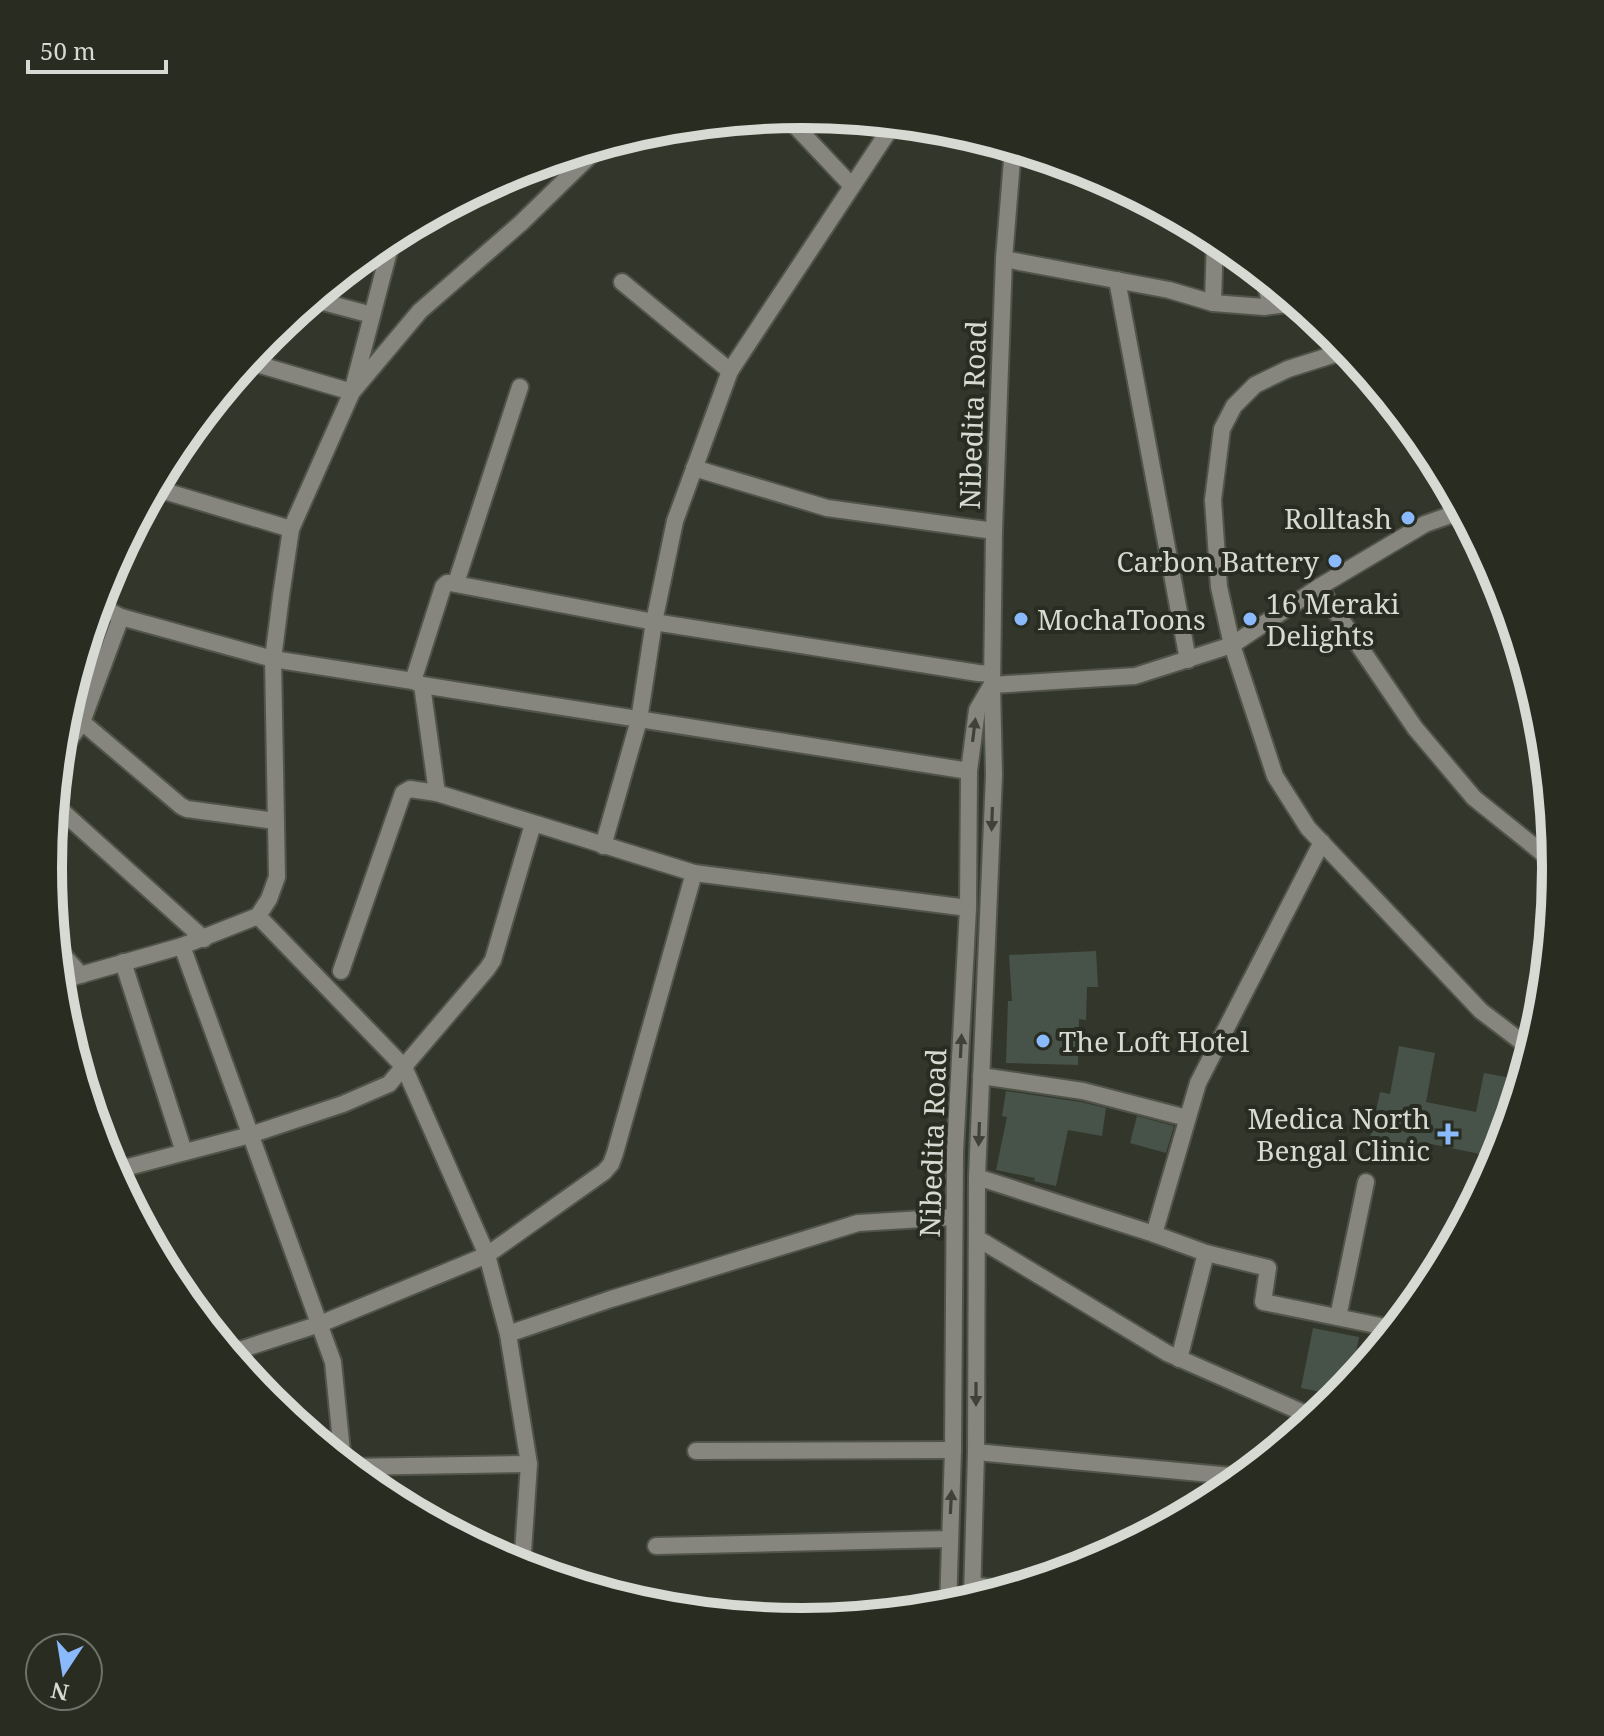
<svg xmlns="http://www.w3.org/2000/svg" width="1604" height="1736" font-family="'Noto Serif',serif">
<style>
.building{fill:#475248}
.lines{fill:none;stroke-linecap:round;stroke-linejoin:round}
.minor-casing{stroke:#515449;stroke-width:20}
.tertiary-casing{stroke:#515449;stroke-width:20}
.minor{stroke:#86857e;stroke-width:16}
.tertiary{stroke:#86857e;stroke-width:16}
.oneway{fill:#404238}
.poi-dot{fill:#8bbafc;stroke:#292c21;stroke-width:3}
.labels{text-anchor:middle;dominant-baseline:central;stroke-width:8;stroke-linejoin:round;paint-order:stroke}
.street-label{font-size:28px;fill:#d7dad3;stroke:#292c21}
.poi-label{font-size:28px;fill:#d7dad3;stroke:#292c21;text-anchor:end}
.rim{fill:none;stroke:#d7dad3;stroke-width:10}
</style>
<rect width="100%" height="100%" fill="#33372b"/>
<!-- building -->
<g class="building">
<polygon points="1096,951 1098,987 1087,987 1086,1020 1079,1019 1078,1065 1006,1063 1008,1001 1012,1001 1009,955"/>
<polygon points="1399,1046 1435,1053 1426,1102 1476,1112 1484,1073 1522,1080 1498,1157 1475,1201 1472,1200 1480,1154 1431,1144 1427,1164 1378,1154 1381,1140 1370,1138 1380,1092 1390,1094"/>
<polygon points="1006,1091 1081,1102 1106,1108 1102,1136 1068,1130 1056,1186 1034,1181 1035,1178 996,1170 1007,1117 1002,1116"/>
<polygon points="1137,1116 1174,1126 1166,1153 1130,1143"/>
<polygon points="1313,1328 1359,1337 1350,1383 1340,1396 1301,1388"/>
</g>
<g class="lines">
<!-- minor casing -->
<g class="minor-casing">
<g id="minor">
<polyline points="786,116 851,185"/>
<polyline points="1004,259 1169,290 1213,303 1264,307 1296,303"/>
<polyline points="1265,277 1270,306"/>
<polyline points="1117,280 1188,660"/>
<polyline points="622,282 730,371"/>
<polyline points="312,299 372,315"/>
<polyline points="1213,303 1215,238"/>
<polyline points="1348,350 1288,369 1255,385 1234,406 1222,429 1213,500 1219,587 1232,645 1275,776 1308,828 1481,1011 1531,1049"/>
<polyline points="247,361 352,392 393,236"/>
<polyline points="694,468 827,508 994,531"/>
<polyline points="154,488 291,529"/>
<polyline points="456,583 520,387"/>
<polyline points="1319,587 1415,728 1474,798 1556,864"/>
<polyline points="98,605 121,617 273,659 413,681 422,685 437,793"/>
<polyline points="413,681 443,587 447,583 450,583 654,622 978,673 992,674"/>
<polyline points="422,685 969,771"/>
<polyline points="992,685 1135,676 1232,645 1319,587 1425,524 1462,511"/>
<polyline points="82,722 181,806 187,809 275,821"/>
<polyline points="59,754 82,722 121,617"/>
<polyline points="54,804 204,939"/>
<polyline points="603,846 639,720 654,622 675,521 730,371 894,123"/>
<polyline points="258,916 404,1067 487,1255 508,1334 529,1464 522,1567"/>
<polyline points="182,946 333,1362 343,1462"/>
<polyline points="56,947 81,975"/>
<polyline points="123,962 184,1152"/>
<polyline points="341,971 403,793 410,789 437,793 694,873 968,908"/>
<polyline points="59,981 182,946 258,916 269,899 277,877 273,659 281,596 291,529 352,392 420,311 521,223 601,145"/>
<polyline points="981,1076 1083,1091 1187,1118"/>
<polyline points="113,1171 250,1135 343,1104 389,1084 487,969 493,960 533,824"/>
<polyline points="977,1177 1154,1234 1206,1253 1268,1268 1263,1302 1395,1329"/>
<polyline points="1154,1234 1198,1083 1322,842"/>
<polyline points="977,1238 1167,1353 1315,1418"/>
<polyline points="1338,1317 1366,1182"/>
<polyline points="508,1334 611,1299 858,1223 954,1217"/>
<polyline points="230,1353 320,1324 487,1255 604,1172 611,1164 615,1153 694,873"/>
<polyline points="1179,1359 1206,1253"/>
<polyline points="696,1451 953,1450"/>
<polyline points="976,1452 1243,1477"/>
<polyline points="349,1467 529,1464"/>
<polyline points="656,1546 949,1539"/>
<polyline points="500,1558 522,1557"/>
<polyline points="973,1585 1006,1590"/>
</g>
</g>
<!-- tertiary casing -->
<g class="tertiary-casing">
<g id="tertiary">
<polyline points="972,1600 976,1452 977,1177 994,775 992,685 994,531 1004,259 1013,148"/>
<polyline points="948,1608 953,1450 955,1152 968,908 969,771 977,710 991,686"/>
</g>
</g>
<!-- minor -->
<use href="#minor" class="minor"/>
<!-- tertiary -->
<use href="#tertiary" class="tertiary"/>
</g>
<!-- one-way arrows -->
<defs><path id="oneway-solid" d="M-6-.8H1V-3.2L6.5 0L1 3.2V.8H-6Z" transform="scale(2)"/></defs>
<g class="oneway">
<use href="#oneway-solid" transform="translate(974 730) rotate(-83)"/>
<use href="#oneway-solid" transform="translate(992 819) rotate(92)"/>
<use href="#oneway-solid" transform="translate(961 1046) rotate(-87)"/>
<use href="#oneway-solid" transform="translate(979 1134) rotate(92)"/>
<use href="#oneway-solid" transform="translate(976 1394) rotate(90)"/>
<use href="#oneway-solid" transform="translate(951 1502) rotate(-87)"/>
</g>
<!-- markers -->
<g class="poi-dot">
<circle cx="1408" cy="518" r="8"/>
<circle cx="1335" cy="561" r="8"/>
<circle cx="1021" cy="619" r="8"/>
<circle cx="1250" cy="619" r="8"/>
<circle cx="1043" cy="1041" r="8"/>
<path d="M1444 1122h8v8h8v8h-8v8h-8v-8h-8v-8h8z"/>
</g>
<g class="labels">
<!-- street labels -->
<g class="street-label">
<text transform="translate(972 415) rotate(-88)">Nibedita Road</text>
<text transform="translate(932 1143) rotate(-88)">Nibedita Road</text>
</g>
<!-- poi labels -->
<g class="poi-label">
<text x="1392" y="518">Rolltash</text>
<text x="1319" y="561">Carbon Battery</text>
<text x="1266" y="603" text-anchor="start">16 Meraki<tspan x="1266" dy="32">Delights</tspan></text>
<text x="1037" y="619" text-anchor="start">MochaToons</text>
<text x="1059" y="1041" text-anchor="start">The Loft Hotel</text>
<text x="1430" y="1118">Medica North<tspan x="1430" dy="32">Bengal Clinic</tspan></text>
</g>
</g>
<!-- crop -->
<path d="M0 0H1604V1736H0ZM62 868a740 740 0 1 1 1480 0a740 740 0 1 1-1480 0Z" fill="#292c21" fill-rule="evenodd"/>
<path class="rim" d="M62 868a740 740 0 1 1 1480 0a740 740 0 1 1-1480 0Z"/>
<!-- north arrow -->
<g transform="translate(64 1672) rotate(192)"><circle r="38" fill="#292c21" stroke="#6f7268" stroke-width="2"/>
<path d="M0-6L14 30L0 20L-14 30Z" fill="#8bbafc"/>
<text y="-12" font-size="22" font-weight="bold" text-anchor="middle" fill="#d7dad3">N</text>
</g>
<!-- scale -->
<path d="M28 60v12h138v-12" fill="none" stroke="#d7dad3" stroke-width="4"/>
<text x="40" y="60" font-size="24" fill="#d7dad3" stroke="#292c21" stroke-width="6" paint-order="stroke">50 m</text>
</svg>
